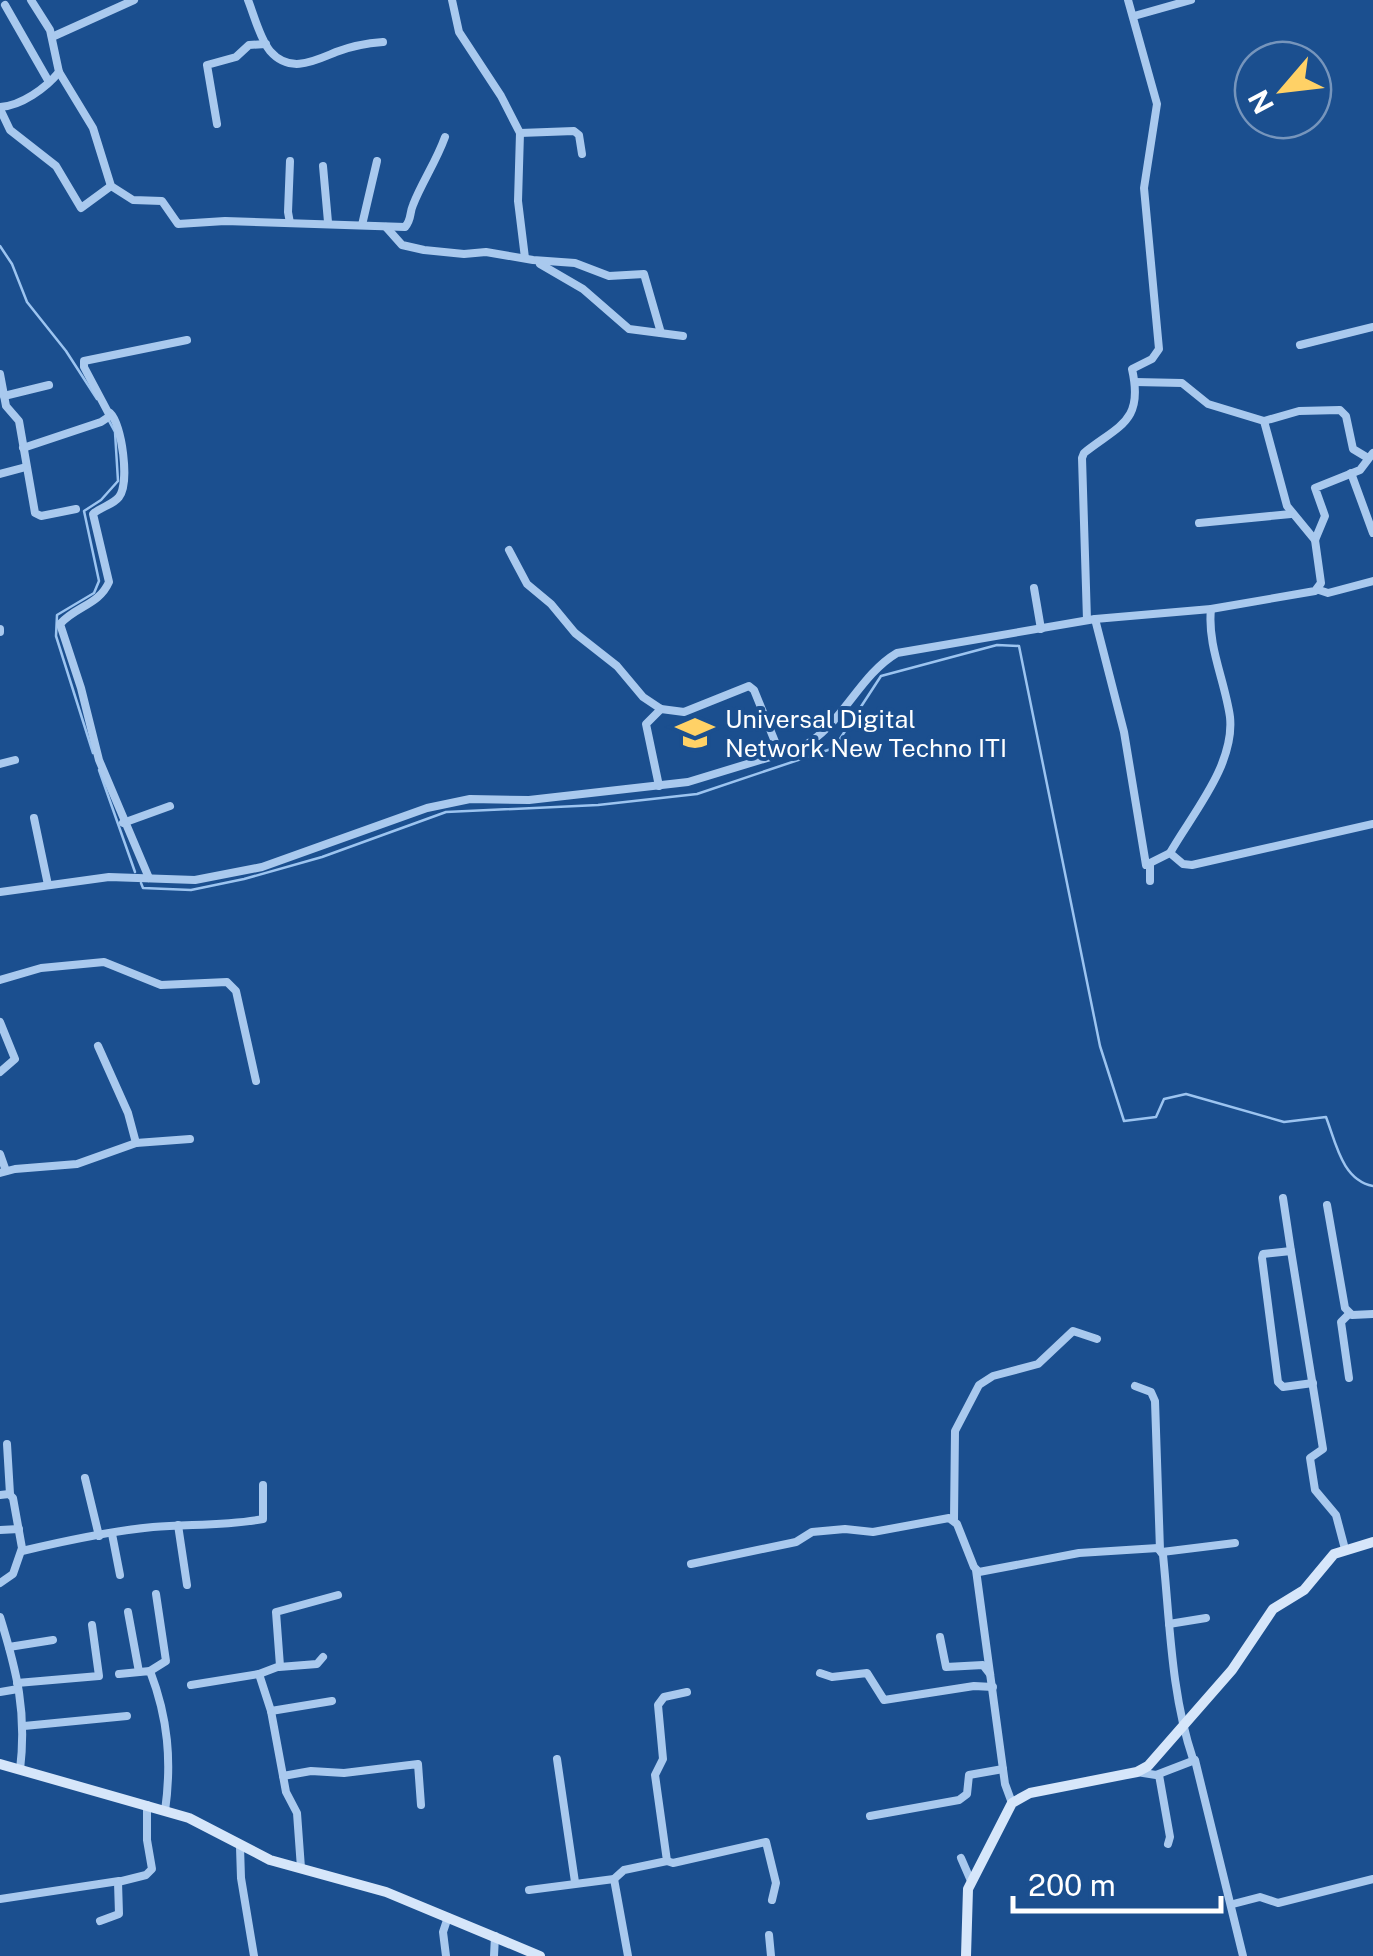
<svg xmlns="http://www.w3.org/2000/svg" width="1373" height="1956" font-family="'Public Sans',sans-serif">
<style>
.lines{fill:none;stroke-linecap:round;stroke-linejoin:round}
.stream{stroke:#9cc4f0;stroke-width:2.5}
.street{stroke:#a9c9ee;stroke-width:8}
.secondary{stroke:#d6e6fa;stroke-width:10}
.labels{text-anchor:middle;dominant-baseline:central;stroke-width:8;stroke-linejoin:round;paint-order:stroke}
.poi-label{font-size:25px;fill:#fff;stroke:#1b4f8f;text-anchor:start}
</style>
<rect width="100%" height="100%" fill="#1b4f8f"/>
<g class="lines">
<!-- stream -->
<g class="stream">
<polyline points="0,246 12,264 27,302 66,351 97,399"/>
<polyline points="93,753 56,636 57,615 94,593 99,581 84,511 101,500 118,481 115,432 108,419"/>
<polyline points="99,770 135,872"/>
<path d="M141,883L143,888L191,890L244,879L322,857L446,812L598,805L697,794L834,748L881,676L997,645L1019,646L1100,1046L1124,1121L1156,1117L1164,1099L1186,1094L1284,1122L1326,1117C1336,1143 1342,1180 1373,1186"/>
</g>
<!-- street -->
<g class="street">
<path d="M248,0C254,15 260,39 270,51C290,74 314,61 336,52C349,47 369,43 383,42"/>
<polyline points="452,0 459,32 501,96 520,133 518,201 525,258"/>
<polyline points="5,5 49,82"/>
<polyline points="1134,16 1191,0"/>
<polyline points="52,37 134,0"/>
<path d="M59,72L93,128L111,186L133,200L162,201L178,224L225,221L405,227C412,219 409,214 413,205C422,182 436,162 445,137"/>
<path d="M0,107C21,106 46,88 59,72L50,30L31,0"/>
<polyline points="0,109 10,130 56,166 81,208 111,186"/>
<polyline points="217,124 207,65 236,57 249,45 266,44"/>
<polyline points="520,133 574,131 579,135 582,154"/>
<polyline points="290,161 288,212 290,223"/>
<polyline points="323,166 328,222"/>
<polyline points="362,225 377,161"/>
<polyline points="386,227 402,245 424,250 464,254 486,252 533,260 575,263 609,276 644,274 661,333"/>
<polyline points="540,264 583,289 629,329 683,336"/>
<polyline points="1300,345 1373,327"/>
<polyline points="0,374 6,406 19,421 35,513 41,516 76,509"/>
<polyline points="1135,382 1182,383 1208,404 1264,421 1299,411 1340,410 1346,416 1353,449 1368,458"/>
<polyline points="4,396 49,385"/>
<path d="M110,413C122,424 130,483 119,497C113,505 100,507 93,514L109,582C99,605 76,606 60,624L81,688L99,760L149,878"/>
<polyline points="1264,421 1287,506 1315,540"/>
<polyline points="23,448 101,422 110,416 84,367 84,361 187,340"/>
<polyline points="1351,473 1373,533"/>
<polyline points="0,474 26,467"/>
<polyline points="1199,523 1291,514"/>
<polyline points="509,550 527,584 551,604 575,633 617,666 643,697 661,709 684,712 749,686 754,690 780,754"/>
<polyline points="1034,588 1041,629"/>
<polyline points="1319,590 1328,593 1373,581"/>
<polyline points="1095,619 1124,732 1146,865 1170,853 1183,864 1192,865 1373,824"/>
<path d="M1087,620L1082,458L1084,453C1119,425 1144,422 1132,369L1152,359L1159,349L1144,188L1157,104L1128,0"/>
<polyline points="0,629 0,632"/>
<polyline points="0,764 15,760"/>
<polyline points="659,786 646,724 661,709"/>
<polyline points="34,818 48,885"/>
<polyline points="123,823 170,806"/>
<path d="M1170,853C1192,814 1235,765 1230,717C1225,681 1207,645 1211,609"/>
<polyline points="1150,865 1150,881"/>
<path d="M0,892L109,877L195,880L262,867L427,808L470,799L529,800L688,782L800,748C841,728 858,676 897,653L1095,619L1211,609L1315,591L1321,583L1315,540L1325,516L1315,488L1360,470L1373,453"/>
<polyline points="0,980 41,968 104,962 161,985 227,982 236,991 256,1081"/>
<polyline points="0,1022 15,1059 0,1072"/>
<polyline points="98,1046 128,1113 136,1143"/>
<polyline points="0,1154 6,1171"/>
<polyline points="0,1173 15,1169 77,1164 136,1143 190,1139"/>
<polyline points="1283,1198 1291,1251 1263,1254 1262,1258 1278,1382 1283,1387 1313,1383"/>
<polyline points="1327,1205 1345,1308 1352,1315 1373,1314"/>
<polyline points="1291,1251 1323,1449 1310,1458 1315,1490 1336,1515 1345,1549"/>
<polyline points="1349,1378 1341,1322 1349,1314"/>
<polyline points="1135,1386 1151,1392 1155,1401 1160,1550"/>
<polyline points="7,1444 10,1494"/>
<polyline points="85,1478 99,1536"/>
<polyline points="0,1495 9,1494 13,1498 22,1548 13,1574 0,1583"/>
<polyline points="954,1519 955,1431 979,1385 993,1376 1038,1364 1073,1331 1097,1339"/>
<polyline points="178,1525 187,1585"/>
<polyline points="0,1530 19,1529"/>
<polyline points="112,1534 120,1575"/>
<path d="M22,1551C64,1541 110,1531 153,1527C190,1524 227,1526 263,1519V1485"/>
<polyline points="1162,1552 1235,1543"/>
<path d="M691,1564L796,1542L812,1532L845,1529L873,1532L949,1518L957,1524L974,1567L979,1572L1079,1553L1158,1548L1163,1555C1170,1623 1171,1694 1193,1759"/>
<polyline points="976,1570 1005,1784 1012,1803"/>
<polyline points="128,1612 139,1672"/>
<path d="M0,1617C17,1672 27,1712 20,1770"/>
<polyline points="1169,1624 1206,1618"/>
<polyline points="940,1637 946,1667 983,1665 990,1674"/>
<polyline points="9,1647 53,1640"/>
<polyline points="279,1667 317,1664 323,1657"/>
<polyline points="150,1671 166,1661 156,1594"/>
<polyline points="820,1673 832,1677 867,1673 884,1700 974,1686 993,1687"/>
<path d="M119,1674L150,1671C168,1718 172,1761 165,1811"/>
<polyline points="17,1683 99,1676 92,1625"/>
<polyline points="191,1685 259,1674"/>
<polyline points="0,1692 18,1689"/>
<polyline points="271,1711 332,1701"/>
<polyline points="24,1726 127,1716"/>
<polyline points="557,1759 575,1882"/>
<polyline points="1137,1772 1156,1775 1195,1760 1243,1956"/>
<polyline points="1159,1775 1170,1837 1168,1844"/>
<polyline points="283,1776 311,1771 344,1773 418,1764 421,1805"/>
<polyline points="870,1816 959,1800 967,1794 969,1775 1003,1769"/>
<polyline points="240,1847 241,1878 254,1956"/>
<polyline points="961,1858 971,1881"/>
<polyline points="667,1861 673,1863 766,1842 776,1883 772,1900"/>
<polyline points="301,1868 297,1813 286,1792 271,1711 259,1674 280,1666 276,1612 338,1595"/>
<polyline points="614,1879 624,1870 667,1861 655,1775 663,1759 658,1705 664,1697 687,1692"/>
<polyline points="529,1890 614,1879 628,1956"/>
<polyline points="0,1899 119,1881"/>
<polyline points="1233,1904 1260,1897 1278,1903 1373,1879"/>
<polyline points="100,1921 119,1914 118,1882 146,1875 152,1869 147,1840 147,1805"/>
<polyline points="769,1935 771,1956"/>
<polyline points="446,1956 443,1932 448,1917"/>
<polyline points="494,1956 495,1936"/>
</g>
<!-- secondary -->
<g class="secondary">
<polyline points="0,1764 189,1818 270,1860 386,1892 540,1956"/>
<polyline points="966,1956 968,1889 1012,1803 1030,1793 1137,1772 1148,1766 1232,1670 1273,1609 1304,1590 1334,1554 1373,1542"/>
</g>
</g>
<!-- icons -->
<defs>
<g id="university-bare" transform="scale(3)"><path d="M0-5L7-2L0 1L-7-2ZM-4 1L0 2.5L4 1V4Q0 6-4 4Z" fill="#ffd166" stroke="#1b4f8f" stroke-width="2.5" paint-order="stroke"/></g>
</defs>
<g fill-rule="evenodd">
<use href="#university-bare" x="695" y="733"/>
</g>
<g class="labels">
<!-- poi labels -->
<g class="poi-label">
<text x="725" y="719">Universal Digital<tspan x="725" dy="29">Network New Techno ITI</tspan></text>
</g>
</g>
<!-- north arrow -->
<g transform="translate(1283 90) rotate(242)"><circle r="48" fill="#1b4f8f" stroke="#7695bc" stroke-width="2.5"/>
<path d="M0-8L18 38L0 25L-18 38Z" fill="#ffd166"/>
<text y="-15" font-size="28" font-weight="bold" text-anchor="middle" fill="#ffffff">N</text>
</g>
<!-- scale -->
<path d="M1013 1896v15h208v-15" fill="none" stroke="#ffffff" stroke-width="5"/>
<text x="1028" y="1896" font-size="30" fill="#ffffff" stroke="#1b4f8f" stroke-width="8" paint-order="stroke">200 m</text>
</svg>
